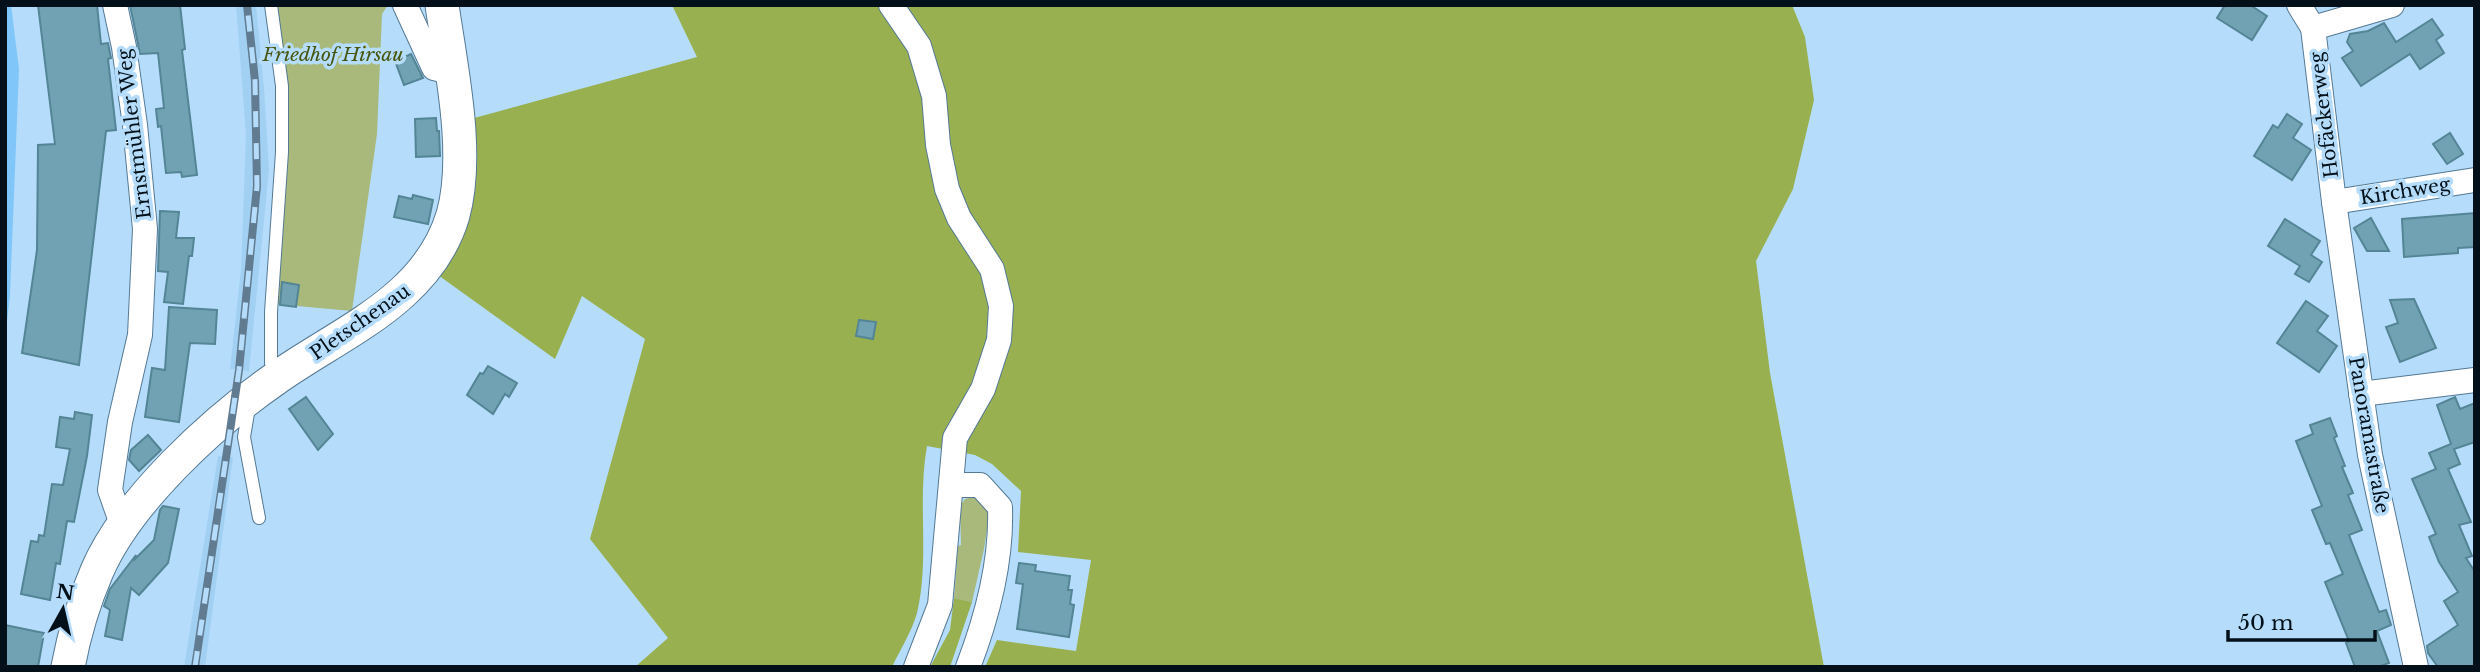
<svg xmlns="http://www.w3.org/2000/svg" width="2480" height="672" font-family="'Libre Baskerville',serif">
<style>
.built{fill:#a2d0f3}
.green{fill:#a8b97b}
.forest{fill:#99b050}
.water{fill:#80c6f8}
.building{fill:#70a2b3;stroke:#538595;stroke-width:2}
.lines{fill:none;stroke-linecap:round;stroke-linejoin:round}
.lane-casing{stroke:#547994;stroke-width:14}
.street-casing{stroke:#547994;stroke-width:26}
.secondary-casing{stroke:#547994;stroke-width:35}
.lane{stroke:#fff;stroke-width:12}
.street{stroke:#fff;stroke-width:24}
.secondary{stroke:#fff;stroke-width:33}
.rail-casing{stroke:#617c90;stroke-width:8}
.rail{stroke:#b5ddfb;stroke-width:5;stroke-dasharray:16;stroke-linecap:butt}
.labels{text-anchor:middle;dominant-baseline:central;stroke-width:7;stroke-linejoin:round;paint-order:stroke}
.park-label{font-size:19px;font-style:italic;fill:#47550e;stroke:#b5ddfb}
.street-label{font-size:19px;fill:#03101a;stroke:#b5ddfb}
</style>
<rect width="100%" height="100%" fill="#b5ddfb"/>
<!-- built -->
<g class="built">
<polygon points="236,5 256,5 264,88 269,170 249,371 230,369 241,269 246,135"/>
<polygon points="218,456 233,457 205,667 184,667"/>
</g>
<!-- green -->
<g class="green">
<polygon points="278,5 388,5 382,14 377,134 352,311 275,304 285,197 286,91"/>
<polygon points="974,496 990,511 984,549 972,602 954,598 958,546 961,545 960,506 965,499"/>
</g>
<!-- forest -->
<g class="forest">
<path d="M672,5H1792L1805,37L1814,100L1793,189L1756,261L1770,373L1824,667H985L997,640L1076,651L1091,560L1018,552L1021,491L992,464L975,455L927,446C917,501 930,558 917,613C912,631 900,650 892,667H635L668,638L590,539L645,339L582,296L555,359L438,275L467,120L697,57Z"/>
<polygon points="954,598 972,602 950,667 930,667 950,630"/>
</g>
<!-- water -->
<polygon class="water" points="5,5 11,5 19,69 10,295 5,340"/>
<!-- building -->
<g class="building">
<polygon points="38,5 97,5 101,44 108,43 111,58 108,59 116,130 106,131 79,365 22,353 37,250 38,145 55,144"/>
<polygon points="130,5 180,5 185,49 182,50 197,175 182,177 181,172 166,173 161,126 158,127 156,109 164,108 158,53 140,54"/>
<polygon points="2225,5 2250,5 2267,16 2252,40 2217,18"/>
<polygon points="2432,19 2443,35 2436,40 2444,53 2420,69 2410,54 2361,86 2342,58 2353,51 2347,42 2350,34 2368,31 2384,23 2396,42"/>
<polygon points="411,54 423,78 404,85 395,61"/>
<polygon points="2287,114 2302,124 2293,138 2311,150 2292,180 2254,156 2273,125 2278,128"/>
<polygon points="436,118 437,131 439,131 440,156 416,157 415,119"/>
<polygon points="2450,133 2463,154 2447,164 2433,144"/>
<polygon points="413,195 433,200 428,224 394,217 399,196 412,199"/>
<polygon points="160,211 179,212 176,238 194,238 192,256 189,256 183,304 164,302 168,272 158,271"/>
<polygon points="2475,213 2475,247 2458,248 2458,253 2404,257 2402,219"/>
<polygon points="2371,218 2389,251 2367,251 2354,228"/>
<polygon points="2285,219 2320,241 2311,255 2322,262 2309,282 2295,274 2300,266 2268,246"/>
<polygon points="282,282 299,285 296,307 280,305"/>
<polygon points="2414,299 2436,348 2400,362 2386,327 2398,323 2390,300"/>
<polygon points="2306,301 2328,316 2317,331 2337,346 2319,372 2277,343"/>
<polygon points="169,307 217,310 215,344 190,343 179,422 145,417 152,368 165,370"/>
<polygon points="859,320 876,322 873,339 856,336"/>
<polygon points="488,366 517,383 509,397 505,394 493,414 467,395 480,373 483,374"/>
<polygon points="306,397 333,434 318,450 289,409"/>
<polygon points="2455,397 2460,409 2475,403 2475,442 2454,449 2460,464 2448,469 2471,522 2459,525 2472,556 2466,558 2475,572 2475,667 2438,667 2428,653 2427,646 2458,625 2444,601 2458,592 2439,562 2429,537 2436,534 2412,479 2436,469 2429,453 2451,444 2437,405"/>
<polygon points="75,412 92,415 87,456 74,522 67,521 60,564 56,563 50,600 21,594 31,541 38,542 39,535 44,536 52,484 63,485 70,449 56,447 60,417 74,419"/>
<polygon points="2330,418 2337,436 2334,438 2345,466 2342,467 2353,493 2348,495 2362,530 2349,535 2379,612 2386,610 2391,625 2377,631 2389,663 2378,667 2355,667 2346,643 2349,641 2325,582 2343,574 2330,543 2326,544 2312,510 2322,506 2296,441 2313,434 2310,425"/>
<polygon points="148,435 161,450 139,471 129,460 131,450"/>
<polygon points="163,506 179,509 168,563 139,595 131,588 122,640 105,636 110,610 104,606 110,589 136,555 135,559 154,540 160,510"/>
<polygon points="1019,563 1036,565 1035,571 1070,576 1068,590 1072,590 1070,604 1074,605 1069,637 1017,629 1023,584 1016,583"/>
<polygon points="5,625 44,633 38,667 5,667"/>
</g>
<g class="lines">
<!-- lane casing -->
<g class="lane-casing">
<g id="lane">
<polyline points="271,5 282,86 282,152 271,312 271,363 276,378"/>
<polyline points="244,407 248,413 244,437 259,518"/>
</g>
</g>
<!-- street casing -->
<g class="street-casing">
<g id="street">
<polyline points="115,5 124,47 135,125 145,229 140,335 120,422 110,490 123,527"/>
<polyline points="405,5 434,68 451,72"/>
<polyline points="891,5 919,46 934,96 938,145 947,189 959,218 992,269 1001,306 999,340 983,389 955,438 940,605 916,667"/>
<polyline points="2299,5 2313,28 2334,202 2370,455 2416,667"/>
<polyline points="2313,28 2392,5"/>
<polyline points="2334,202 2475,180"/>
<polyline points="2361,394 2475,380"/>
<path d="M951,485H980L1000,507C1002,562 988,615 968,667"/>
</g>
</g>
<!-- secondary casing -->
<g class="secondary-casing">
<path id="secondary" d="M68,667C74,635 84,601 97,571C127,501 213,422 275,379C341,332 428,300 453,215C470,154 451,68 442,5"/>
</g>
<!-- lane -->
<use href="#lane" class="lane"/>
<!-- street -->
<use href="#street" class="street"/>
<!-- secondary -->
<use href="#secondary" class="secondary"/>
<!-- rail casing -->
<g class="rail-casing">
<polyline id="rail" points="195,667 239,370 257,186 255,81 247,5"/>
</g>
<!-- rail -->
<use href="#rail" class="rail"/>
</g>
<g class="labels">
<!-- park labels -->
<g class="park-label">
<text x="333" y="54">Friedhof Hirsau</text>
</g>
<!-- street labels -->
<g class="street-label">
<text transform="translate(2324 115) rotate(-97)">Hofäckerweg</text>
<text transform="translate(134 134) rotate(-97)">Ernstmühler Weg</text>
<text transform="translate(2405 191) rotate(-9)">Kirchweg</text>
<text transform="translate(360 322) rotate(-35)">Pletschenau</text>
<text transform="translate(2369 435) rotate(80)">Panoramastraße</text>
</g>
</g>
<!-- border -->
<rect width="2480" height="672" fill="none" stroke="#03101a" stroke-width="14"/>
<!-- north arrow -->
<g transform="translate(63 609) rotate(8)" stroke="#b5ddfb" stroke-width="5" paint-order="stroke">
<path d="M0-5L12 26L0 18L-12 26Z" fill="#03101a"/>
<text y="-10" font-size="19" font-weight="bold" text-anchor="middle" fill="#03101a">N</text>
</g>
<!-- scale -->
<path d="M2228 630v10h147v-10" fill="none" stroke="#03101a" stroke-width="3.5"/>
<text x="2238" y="630" font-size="21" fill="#03101a" stroke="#b5ddfb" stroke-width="5" paint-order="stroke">50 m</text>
</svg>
